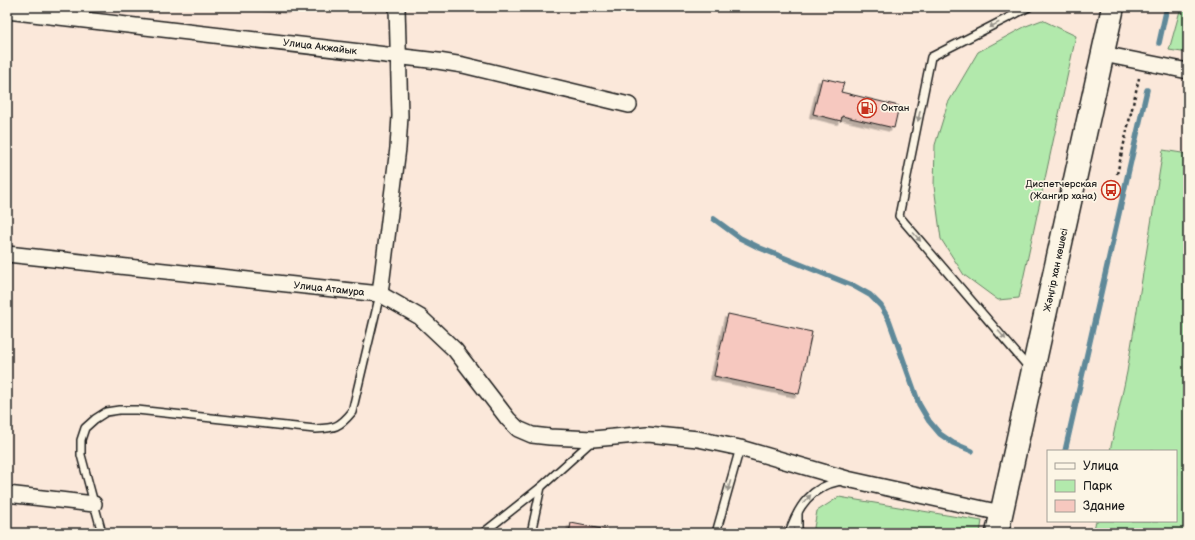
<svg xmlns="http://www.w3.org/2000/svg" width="1195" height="540" font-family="'Balsamiq Sans',sans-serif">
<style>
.green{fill:#b2e9ac;stroke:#678264}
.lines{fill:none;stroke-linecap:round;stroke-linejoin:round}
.stream{stroke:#5f8999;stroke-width:5.5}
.building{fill:#f6c8bf;stroke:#1c1c1c;filter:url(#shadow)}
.lane-casing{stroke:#1c1c1c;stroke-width:10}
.street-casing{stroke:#1c1c1c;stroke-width:18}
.primary-casing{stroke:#1c1c1c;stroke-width:25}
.path{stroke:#1c1c1c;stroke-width:2.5;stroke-dasharray:3 3;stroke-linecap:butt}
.lane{stroke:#fcf5e5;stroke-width:7}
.street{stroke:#fcf5e5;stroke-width:15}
.primary{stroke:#fcf5e5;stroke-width:22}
.oneway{fill:#97938b}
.labels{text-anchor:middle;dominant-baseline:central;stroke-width:3.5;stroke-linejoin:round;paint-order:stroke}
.street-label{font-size:10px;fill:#1c1c1c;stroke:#fcf5e5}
.poi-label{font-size:10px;fill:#1c1c1c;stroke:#fcf5e5;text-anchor:start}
</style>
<defs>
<filter id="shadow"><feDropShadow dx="-3.5" dy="3.5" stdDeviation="0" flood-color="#0004"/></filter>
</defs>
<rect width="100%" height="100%" fill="#fbe8da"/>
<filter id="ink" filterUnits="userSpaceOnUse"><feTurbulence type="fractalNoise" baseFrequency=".025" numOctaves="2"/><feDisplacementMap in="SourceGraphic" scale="8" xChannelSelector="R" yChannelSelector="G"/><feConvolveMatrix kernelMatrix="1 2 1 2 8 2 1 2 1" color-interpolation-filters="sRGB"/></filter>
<g filter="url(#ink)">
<!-- green -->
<g class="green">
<polygon points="1181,7 1188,7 1188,53 1169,50"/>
<polygon points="1042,20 1076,36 1019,298 998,300 964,275 941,239 934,186 935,145 948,103 978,52 1026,26"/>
<polygon points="1163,150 1188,154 1188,533 1093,533 1096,521 1176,521 1176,451 1110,451 1127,372"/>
<polygon points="839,497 982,521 980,533 813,533 817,511"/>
</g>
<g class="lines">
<!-- stream -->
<g class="stream">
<polyline points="1159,43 1167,7"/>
<polyline points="714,219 740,238 760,248 854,286 870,295 881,306 889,320 919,404 929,421 940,434 953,443 972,451"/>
<polyline points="1065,451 1147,90"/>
</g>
</g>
<!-- building -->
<g class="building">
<polygon points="259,7 292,7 292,10"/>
<polygon points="822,78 844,83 841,92 899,106 894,128 842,116 841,121 813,114"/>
<polygon points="728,314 812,332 799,394 714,376"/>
<polygon points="571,523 622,533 569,533"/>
</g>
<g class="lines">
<!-- lane casing -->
<g class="lane-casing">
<g id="lane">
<polyline points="1029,7 931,57 899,216 1029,368"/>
<path d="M102,533L81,455V440L85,428L95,419L106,412L119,410H137L315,429C334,428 339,428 352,412L380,294"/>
<polyline points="483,533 541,487"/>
<polyline points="531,533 541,487 592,441"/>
<polyline points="716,533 740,448"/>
<path d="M789,533C798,506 811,487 840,481"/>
<polyline points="798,533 798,513"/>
</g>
</g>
<!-- street casing -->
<g class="street-casing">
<g id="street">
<polyline points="7,11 438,61 463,65 629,105"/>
<polyline points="1103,54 1188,71"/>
<polyline points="7,254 380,294 420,317 455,350 508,419 518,429 532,435 550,437 593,439 647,434 698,439 740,448 847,479 1001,513"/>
<polyline points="380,294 398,148 400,116 397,7"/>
<polyline points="7,494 94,504"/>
</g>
</g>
<!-- primary casing -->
<g class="primary-casing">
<polyline id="primary" points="997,533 1113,7"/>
</g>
<!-- path -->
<polyline class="path" points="1117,174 1139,78"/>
<!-- lane -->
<use href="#lane" class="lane"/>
<!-- street -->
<use href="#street" class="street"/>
<!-- primary -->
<use href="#primary" class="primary"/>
</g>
<!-- one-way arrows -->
<defs><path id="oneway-solid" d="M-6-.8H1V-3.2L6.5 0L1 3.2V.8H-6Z"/></defs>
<g class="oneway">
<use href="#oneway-solid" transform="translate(994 25) rotate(153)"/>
<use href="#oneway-solid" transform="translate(919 116) rotate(102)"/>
<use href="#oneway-solid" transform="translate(917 237) rotate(49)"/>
<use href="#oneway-solid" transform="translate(1002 335) rotate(49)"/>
<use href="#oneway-solid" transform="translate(729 486) rotate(106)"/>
<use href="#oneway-solid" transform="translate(807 499) rotate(-48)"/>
</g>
</g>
<!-- icons -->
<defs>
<g id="fuel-ring" transform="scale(1)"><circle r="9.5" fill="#fcf5e5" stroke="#c8321e" stroke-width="1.5"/><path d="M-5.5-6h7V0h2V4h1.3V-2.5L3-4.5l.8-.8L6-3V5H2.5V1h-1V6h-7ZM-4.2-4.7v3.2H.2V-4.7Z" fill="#c8321e"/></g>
<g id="bus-ring" transform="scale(1)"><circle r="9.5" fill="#fcf5e5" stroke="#c8321e" stroke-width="1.5"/><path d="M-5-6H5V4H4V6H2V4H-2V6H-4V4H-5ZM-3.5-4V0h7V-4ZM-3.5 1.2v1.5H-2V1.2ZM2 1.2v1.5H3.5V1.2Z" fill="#c8321e"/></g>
</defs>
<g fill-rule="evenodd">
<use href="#fuel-ring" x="867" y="108"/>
<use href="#bus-ring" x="1111" y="190"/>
</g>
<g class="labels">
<!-- street labels -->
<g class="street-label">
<text transform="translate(320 47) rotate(7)">Улица Акжайык</text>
<text transform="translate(1056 270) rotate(-78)">Жәңгір хан көшесі</text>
<text transform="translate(329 289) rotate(6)">Улица Атамура</text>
</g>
<!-- poi labels -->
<g class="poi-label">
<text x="881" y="108">Октан</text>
<text x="1097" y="184" text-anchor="end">Диспетчерская<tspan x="1097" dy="12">(Жангир хана)</tspan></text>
</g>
</g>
<!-- margin -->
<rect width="1195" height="540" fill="none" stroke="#fcf5e5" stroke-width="24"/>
<rect x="12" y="12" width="1171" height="516" fill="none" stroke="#1c1c1c" stroke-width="1.5" filter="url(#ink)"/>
<!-- legend -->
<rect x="1047" y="450" width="130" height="72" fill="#fcf5e5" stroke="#a29e95"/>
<rect x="1055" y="463" width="20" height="6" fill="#fcf5e5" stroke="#a29e95"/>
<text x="1083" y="470" font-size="12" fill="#1c1c1c">Улица</text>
<rect x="1055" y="480" width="20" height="12" fill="#b2e9ac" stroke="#a29e95"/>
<text x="1083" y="490" font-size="12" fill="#1c1c1c">Парк</text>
<rect x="1055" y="500" width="20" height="12" fill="#f6c8bf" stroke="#a29e95"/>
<text x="1083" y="510" font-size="12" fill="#1c1c1c">Здание</text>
</svg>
